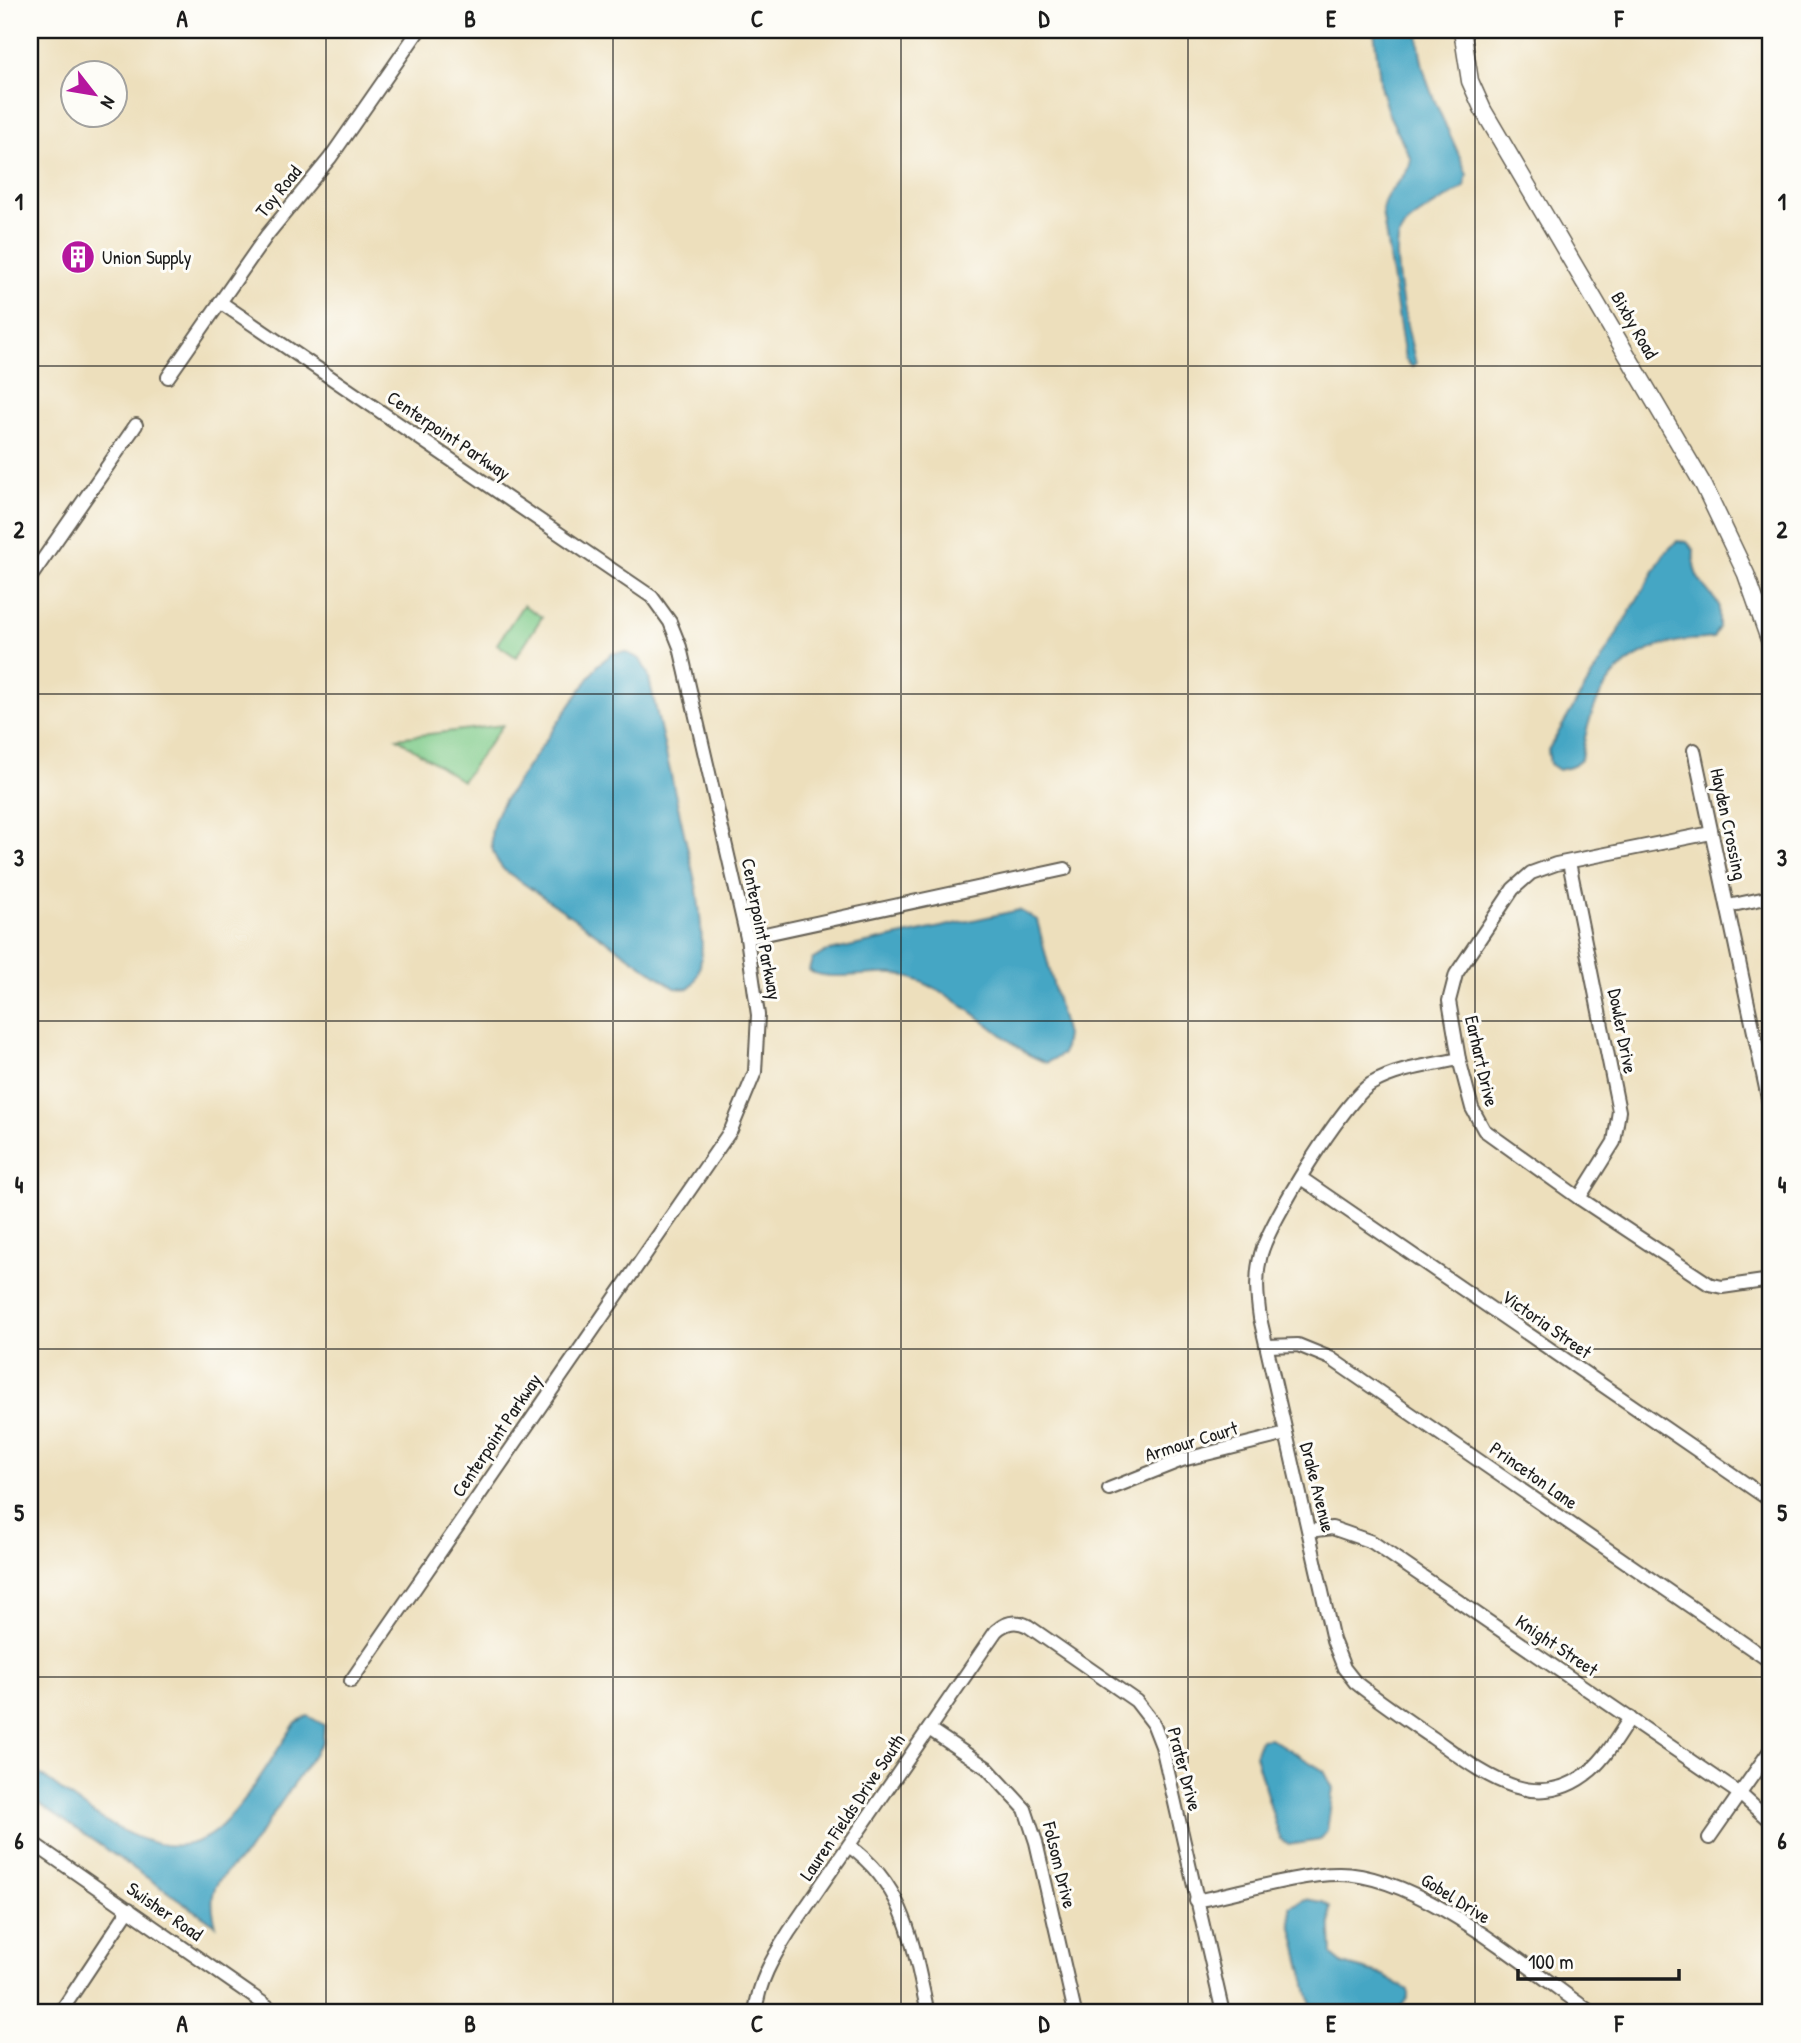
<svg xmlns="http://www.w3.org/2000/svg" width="1801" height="2043" font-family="'Patrick Hand',sans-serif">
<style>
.green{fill:#7ecb89;stroke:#4d7452;stroke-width:2}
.water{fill:#45a6c4;stroke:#306170;stroke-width:2}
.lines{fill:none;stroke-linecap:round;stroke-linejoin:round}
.minor-casing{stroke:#656054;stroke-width:16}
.tertiary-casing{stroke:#656054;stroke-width:19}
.minor{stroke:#fff;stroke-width:12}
.tertiary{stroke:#fff;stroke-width:16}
.grid{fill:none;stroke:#1c1c1c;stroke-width:2;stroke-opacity:0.55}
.labels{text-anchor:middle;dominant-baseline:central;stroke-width:6;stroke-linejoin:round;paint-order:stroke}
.street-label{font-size:19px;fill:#1c1c1c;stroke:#fdfcf7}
.poi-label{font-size:19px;fill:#1c1c1c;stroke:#fdfcf7;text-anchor:start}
.neatline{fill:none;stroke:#1c1c1c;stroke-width:2.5}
.grid-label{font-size:23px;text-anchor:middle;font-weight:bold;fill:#1c1c1c}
</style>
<rect width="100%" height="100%" fill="#fdfcf7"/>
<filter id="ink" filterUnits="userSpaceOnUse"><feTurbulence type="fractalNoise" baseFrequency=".0143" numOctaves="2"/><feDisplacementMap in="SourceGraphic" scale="14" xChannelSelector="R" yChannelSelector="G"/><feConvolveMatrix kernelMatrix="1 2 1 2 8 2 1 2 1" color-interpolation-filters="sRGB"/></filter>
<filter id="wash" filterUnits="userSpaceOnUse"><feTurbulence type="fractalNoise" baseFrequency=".00686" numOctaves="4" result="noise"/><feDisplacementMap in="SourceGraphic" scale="28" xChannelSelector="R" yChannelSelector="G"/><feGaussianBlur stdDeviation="1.57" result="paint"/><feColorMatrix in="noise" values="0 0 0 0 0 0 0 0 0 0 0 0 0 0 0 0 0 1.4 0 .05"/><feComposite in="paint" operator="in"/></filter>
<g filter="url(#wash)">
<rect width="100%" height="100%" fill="#eddfbc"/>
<!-- green -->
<g class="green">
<polygon points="523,605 542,617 516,657 497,644"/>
<polygon points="503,725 462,781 397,738"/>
</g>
<!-- water -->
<g class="water">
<path d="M1374,30H1418C1419,85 1449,125 1467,175L1464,187C1448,198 1412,216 1402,230C1387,252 1410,338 1416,364L1412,367L1405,359L1382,211C1384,188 1409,179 1411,159L1388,113L1381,89Z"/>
<path d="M1677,541L1687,542L1694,550C1691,579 1704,584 1719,605V627L1713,638C1701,640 1688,639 1676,642C1611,655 1590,700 1581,759L1571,767L1559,770L1550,764L1548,750L1664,554Z"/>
<path d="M625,652L640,659L648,674L697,890C700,913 710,976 687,989L675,988L504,870C485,849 489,825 503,802L598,665L613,653Z"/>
<path d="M1019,910L1037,920L1066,1035L1063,1054L1046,1063L1029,1055C991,1029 940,980 894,974C876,972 820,982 809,970L812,960L825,952Z"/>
<path d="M308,1716L324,1725L323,1741L246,1854C220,1878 205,1885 216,1925L30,1797V1767C78,1800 163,1883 221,1826C251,1797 272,1757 296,1722Z"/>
<polygon points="1270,1738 1324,1771 1333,1788 1327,1831 1320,1840 1289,1845 1280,1839 1255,1755 1261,1739"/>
<polygon points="1305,1899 1323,1902 1330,1907 1332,1955 1343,1964 1383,1975 1408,1990 1408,1997 1397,2013 1315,2013 1312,2010 1291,1923 1290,1907"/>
</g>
</g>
<g filter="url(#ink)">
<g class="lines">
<!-- minor casing -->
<g class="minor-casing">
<g id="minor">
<polyline points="220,302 652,597 670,622 680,647 747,938 758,1015 755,1072 731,1130 351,1681"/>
<polyline points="168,377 267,235 330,158 419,30"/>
<polyline points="30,578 136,425"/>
<polyline points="1694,750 1771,1112"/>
<polyline points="1711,833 1556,864 1531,873 1513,889 1456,974 1449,1001 1459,1059 1472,1108 1484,1130 1579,1198 1709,1284 1722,1287 1771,1280"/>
<polyline points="1569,862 1619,1111 1614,1142 1579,1198"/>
<polyline points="1728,906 1771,897"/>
<polyline points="747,938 1065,869"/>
<path d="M1459,1059C1431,1065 1396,1069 1371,1084C1343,1102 1270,1221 1261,1254C1255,1276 1257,1297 1260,1318L1333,1640L1344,1668L1355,1682C1380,1702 1407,1720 1433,1738C1480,1771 1535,1818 1591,1770C1607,1756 1618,1736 1630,1718"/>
<polyline points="1301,1178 1771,1501"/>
<polyline points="1267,1346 1298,1345 1330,1358 1771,1662"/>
<polyline points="1109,1489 1182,1460 1286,1434"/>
<polyline points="1309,1531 1332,1528 1372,1542 1740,1794 1771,1822"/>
<polyline points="929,1729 987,1768 1025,1809 1036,1842 1075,2013"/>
<polyline points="1709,1838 1771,1749"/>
<polyline points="30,1841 277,2013"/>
<path d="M849,1846C908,1888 913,1948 928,2013"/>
<path d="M1196,1901C1237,1893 1299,1874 1338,1874C1418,1873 1527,1968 1592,2013"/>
<polyline points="60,2013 129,1909"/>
<path d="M755,2013C759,1981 772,1959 789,1932L996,1631C1006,1622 1016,1620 1028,1626L1136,1701L1153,1723L1162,1746L1223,2013"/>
</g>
</g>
<!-- tertiary casing -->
<g class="tertiary-casing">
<polyline id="tertiary" points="1462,30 1470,81 1483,110 1704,486 1746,574 1771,645"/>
</g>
<!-- minor -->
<use href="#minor" class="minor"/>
<!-- tertiary -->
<use href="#tertiary" class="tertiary"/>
</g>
</g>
<!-- grid -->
<path class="grid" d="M326,30V2013M613,30V2013M901,30V2013M1188,30V2013M1475,30V2013M30,366H1771M30,694H1771M30,1021H1771M30,1349H1771M30,1677H1771"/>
<!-- icons -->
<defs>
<g id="building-disc" transform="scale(1.75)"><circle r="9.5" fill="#b5179e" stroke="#fdfcf7"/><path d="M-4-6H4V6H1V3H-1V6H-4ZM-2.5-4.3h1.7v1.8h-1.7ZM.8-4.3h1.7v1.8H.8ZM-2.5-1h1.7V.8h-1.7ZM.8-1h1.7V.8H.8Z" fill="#fff"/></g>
</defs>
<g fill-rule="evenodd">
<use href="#building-disc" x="78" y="257"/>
</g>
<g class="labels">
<!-- street labels -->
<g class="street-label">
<text transform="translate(278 191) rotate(-51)">Toy Road</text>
<text transform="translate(1635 325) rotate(60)">Bixby Road</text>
<text transform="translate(449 435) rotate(34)">Centerpoint Parkway</text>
<text transform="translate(1729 824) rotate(78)">Hayden Crossing</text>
<text transform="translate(762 929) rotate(79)">Centerpoint Parkway</text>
<text transform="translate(1623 1031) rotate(79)">Dowler Drive</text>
<text transform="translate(1482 1061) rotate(77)">Earhart Drive</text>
<text transform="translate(1547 1324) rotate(35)">Victoria Street</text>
<text transform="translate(496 1435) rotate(-56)">Centerpoint Parkway</text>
<text transform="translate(1191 1441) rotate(-17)">Armour Court</text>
<text transform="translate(1534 1475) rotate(35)">Princeton Lane</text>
<text transform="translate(1318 1487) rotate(76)">Drake Avenue</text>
<text transform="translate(1557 1645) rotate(34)">Knight Street</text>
<text transform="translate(1185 1769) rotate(75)">Prater Drive</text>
<text transform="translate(852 1807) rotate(-56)">Lauren Fields Drive South</text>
<text transform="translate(1060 1865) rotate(76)">Folsom Drive</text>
<text transform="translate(1456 1898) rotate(32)">Gobel Drive</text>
<text transform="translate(165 1911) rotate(35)">Swisher Road</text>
</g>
<!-- poi labels -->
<g class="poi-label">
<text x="102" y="257">Union Supply</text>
</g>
</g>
<!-- margin -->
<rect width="1801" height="2043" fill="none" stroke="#fdfcf7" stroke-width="77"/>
<!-- north arrow -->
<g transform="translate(94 94) rotate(121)"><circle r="33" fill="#fdfcf7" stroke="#a3a29f" stroke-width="2"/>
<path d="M0-5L12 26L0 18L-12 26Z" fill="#b5179e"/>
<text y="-10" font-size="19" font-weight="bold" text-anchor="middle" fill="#1c1c1c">N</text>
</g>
<!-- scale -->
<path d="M1518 1969v10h161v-10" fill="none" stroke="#1c1c1c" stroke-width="3.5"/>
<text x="1528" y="1969" font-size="21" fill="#1c1c1c" stroke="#fdfcf7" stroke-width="5" paint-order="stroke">100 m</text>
<rect x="38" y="38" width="1724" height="1966" class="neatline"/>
<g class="grid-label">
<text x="182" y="27">A</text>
<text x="470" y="27">B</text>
<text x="757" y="27">C</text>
<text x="1044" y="27">D</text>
<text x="1331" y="27">E</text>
<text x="1619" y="27">F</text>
<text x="19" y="210">1</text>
<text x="1782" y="210">1</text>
<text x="19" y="538">2</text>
<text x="1782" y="538">2</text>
<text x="19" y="866">3</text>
<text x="1782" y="866">3</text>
<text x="19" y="1193">4</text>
<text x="1782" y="1193">4</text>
<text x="19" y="1521">5</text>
<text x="1782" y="1521">5</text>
<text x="19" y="1849">6</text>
<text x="1782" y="1849">6</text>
<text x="182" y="2032">A</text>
<text x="470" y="2032">B</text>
<text x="757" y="2032">C</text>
<text x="1044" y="2032">D</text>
<text x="1331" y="2032">E</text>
<text x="1619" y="2032">F</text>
</g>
</svg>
